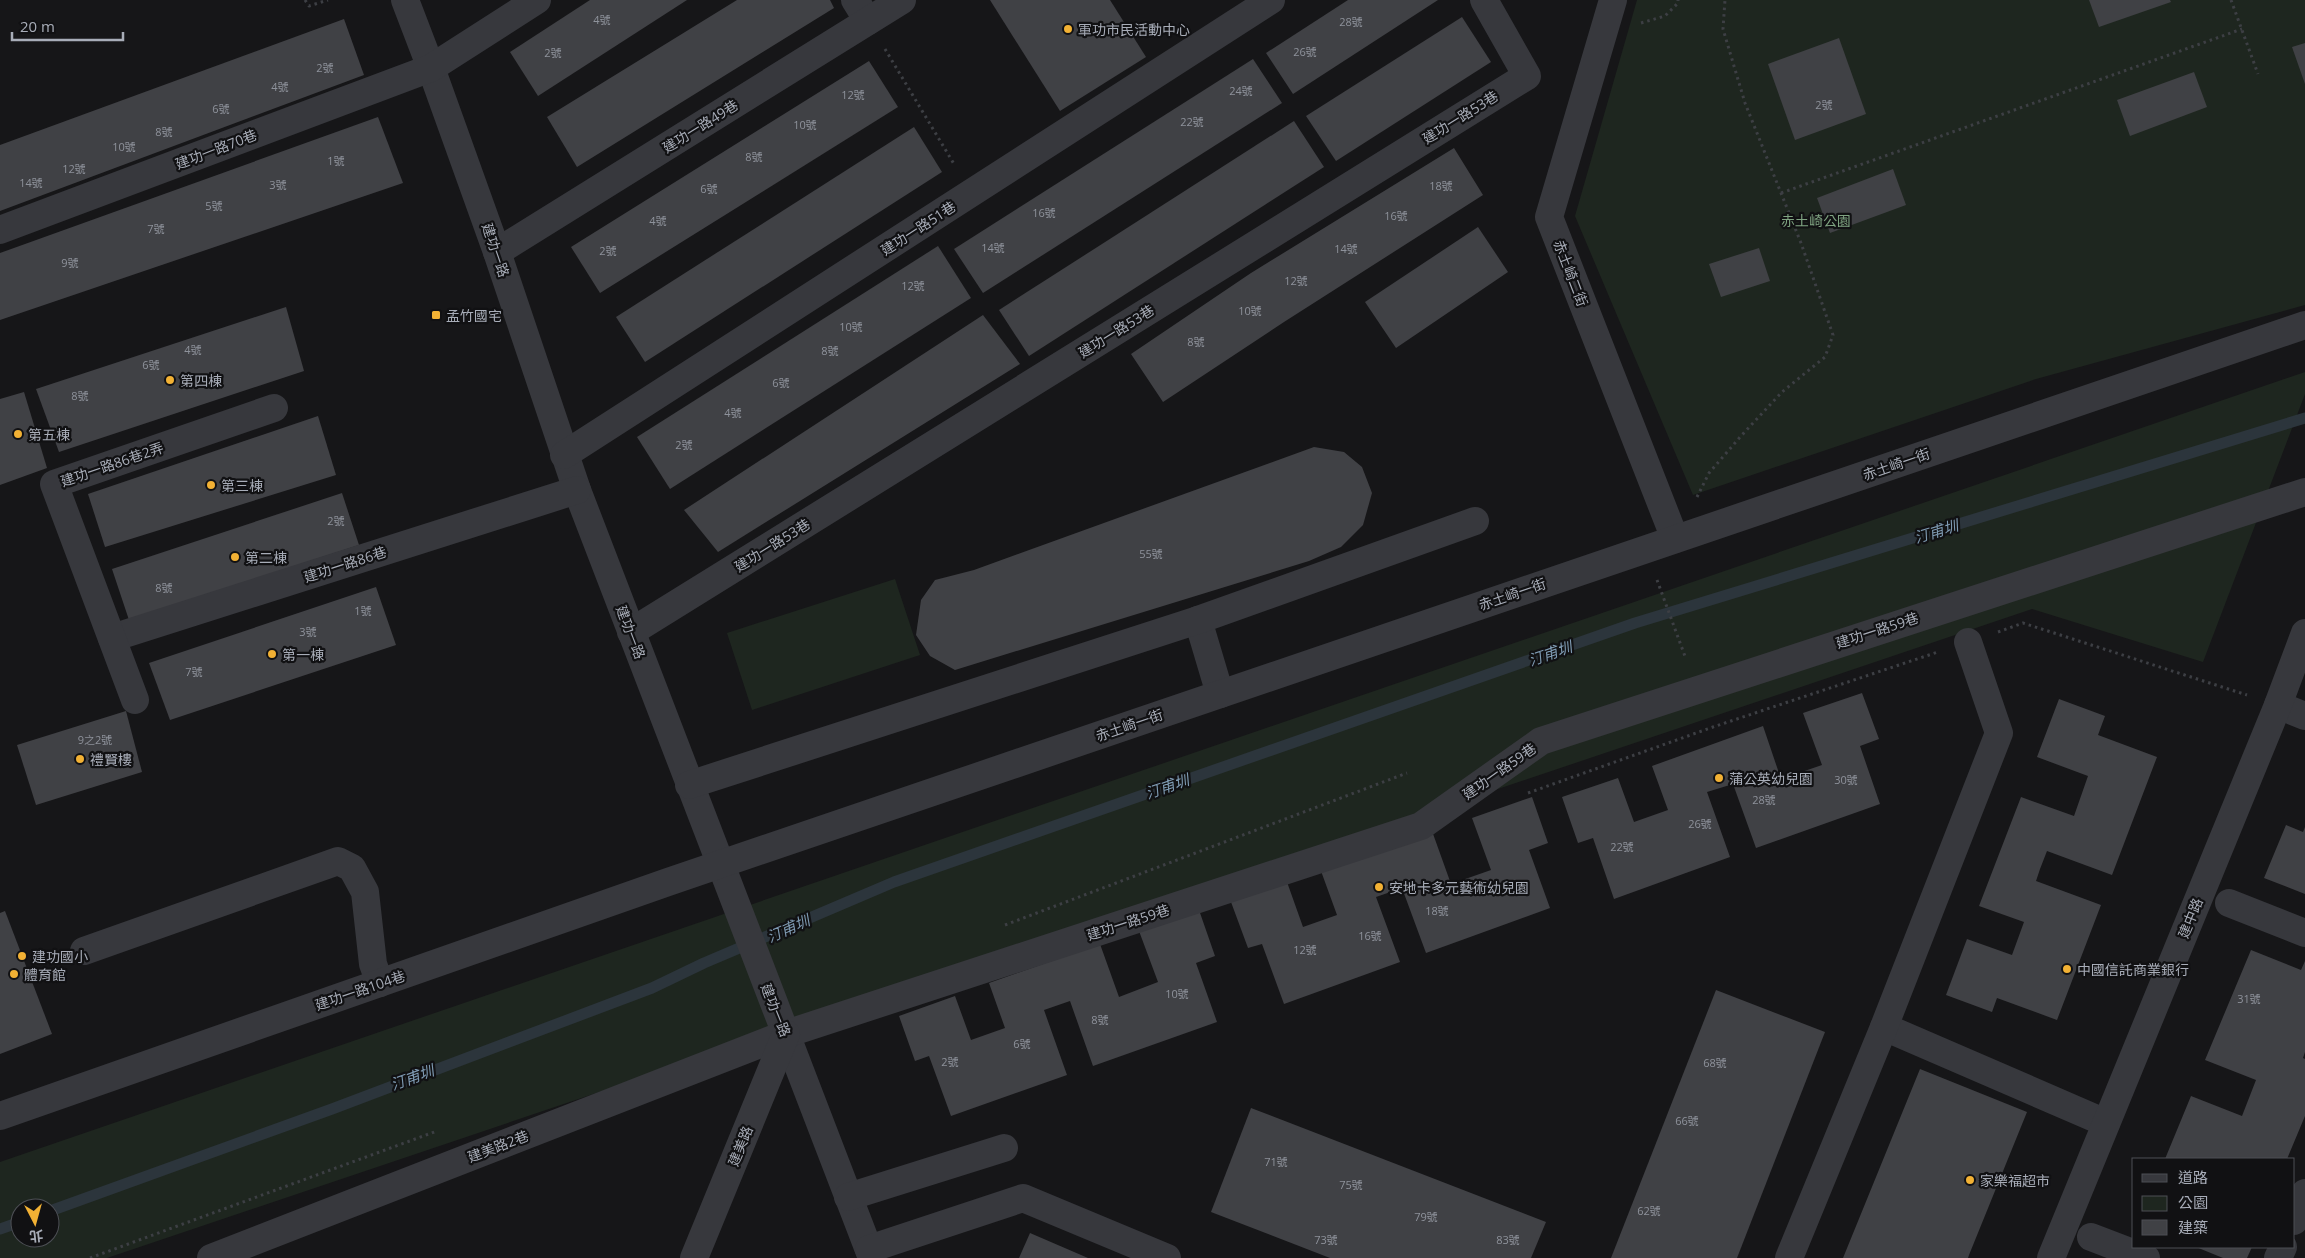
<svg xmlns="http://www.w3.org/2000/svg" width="2305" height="1258" font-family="'Open Sans','Noto Sans TC',sans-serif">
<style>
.green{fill:#1e261f;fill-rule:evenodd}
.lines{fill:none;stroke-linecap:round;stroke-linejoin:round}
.stream{stroke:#2c353c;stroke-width:11}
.building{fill:#404145}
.path{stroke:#3d3f44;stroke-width:3;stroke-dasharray:2.5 4;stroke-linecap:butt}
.minor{stroke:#37383d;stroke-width:28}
.poi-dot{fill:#f2b134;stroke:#111113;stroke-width:2}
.labels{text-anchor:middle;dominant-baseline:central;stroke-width:4.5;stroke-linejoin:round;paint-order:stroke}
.number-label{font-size:11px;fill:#8e929b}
.poi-label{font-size:14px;fill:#a8adb8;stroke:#111113;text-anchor:start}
.street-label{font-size:14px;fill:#a8adb8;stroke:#111113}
.park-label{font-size:14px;fill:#7fa381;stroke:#111113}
.water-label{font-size:15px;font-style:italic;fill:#7f9bb3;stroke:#111113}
</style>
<rect width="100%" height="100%" fill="#161618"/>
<!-- green -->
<g class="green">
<polygon points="1637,0 2305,0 2305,305 2036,379 1693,495 1575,216"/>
<path d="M2305,372V394L2203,662L2032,609L107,1258H0V1162ZM20,1208H50V1238H20Z"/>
<polygon points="895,579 920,655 752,710 727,633"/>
</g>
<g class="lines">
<!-- stream -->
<g class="stream">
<polyline points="50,1211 332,1109 652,988 704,963 894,882 1635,623 2305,418"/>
<polyline points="0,1229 20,1222"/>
</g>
</g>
<!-- building -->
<g class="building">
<polygon points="590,0 687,0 538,96 510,52"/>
<polygon points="737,0 830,0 834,8 577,167 547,117"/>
<polygon points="990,0 1110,0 1146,57 1060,111"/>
<polygon points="1348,0 1438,0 1293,94 1266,53"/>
<polygon points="2089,0 2170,0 2171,2 2099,27"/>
<polygon points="1462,17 1491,62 1336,161 1306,116"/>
<polygon points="344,19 364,75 0,211 0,145"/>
<polygon points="1839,38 1866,114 1795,140 1768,64"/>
<polygon points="2305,43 2305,84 2292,47"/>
<polygon points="1253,59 1282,103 983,293 954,249"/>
<polygon points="869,61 898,107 600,293 571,247"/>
<polygon points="2194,72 2207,107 2130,136 2117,100"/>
<polygon points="378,117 403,183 0,320 0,253"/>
<polygon points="1294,121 1324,167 1029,356 999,310"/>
<polygon points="914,127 942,172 645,362 616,317"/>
<polygon points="1454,148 1483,195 1284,322 1163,402 1131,354 1251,273"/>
<polygon points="1893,169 1906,205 1830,233 1817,198"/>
<polygon points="1478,227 1508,272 1396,348 1365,302"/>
<polygon points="938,246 971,298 670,489 637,437"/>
<polygon points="1759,248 1770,281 1721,297 1709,264"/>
<polygon points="286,307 304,371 59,452 36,389"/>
<polygon points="983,315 1020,364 718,552 684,510"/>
<polygon points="24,392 47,468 0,485 0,399"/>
<polygon points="318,416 336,475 105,547 88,494"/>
<polygon points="1314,447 1344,452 1362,467 1372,493 1363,525 1341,547 1309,561 955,670 930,656 916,635 921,600 935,580 974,570"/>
<polygon points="342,493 359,545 129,620 112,569"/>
<polygon points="376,587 396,645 170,720 149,663"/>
<polygon points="1862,693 1879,739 1860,746 1880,804 1756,848 1733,784 1707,792 1730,857 1614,899 1593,838 1578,843 1562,797 1618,778 1634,822 1668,810 1652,766 1763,726 1781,779 1822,765 1803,713"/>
<polygon points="2059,699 2105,716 2098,735 2157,757 2112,875 2047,851 2040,869 2036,881 2101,905 2057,1020 1997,998 1992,1012 1946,995 1967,939 2012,955 2024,922 1979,906 2021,797 2074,816 2088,776 2037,757"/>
<polygon points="126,711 142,772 36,805 17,745"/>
<polygon points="1532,797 1548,843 1529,850 1550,908 1426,953 1402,888 1376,897 1400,962 1284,1004 1262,944 1248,948 1231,902 1287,882 1303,927 1337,915 1321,871 1432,831 1451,884 1491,870 1472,818"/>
<polygon points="2286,825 2303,832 2305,827 2305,894 2264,878"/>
<polygon points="1199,910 1215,956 1196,963 1217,1022 1093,1066 1070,1001 1044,1010 1067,1075 951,1116 929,1056 915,1061 899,1016 955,996 971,1040 1005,1028 989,983 1100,944 1119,997 1158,982 1139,931"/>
<polygon points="5,911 52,1034 0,1054 0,913"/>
<polygon points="2251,950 2301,970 2305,961 2305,1052 2303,1058 2305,1059 2305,1116 2287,1159 2165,1159 2191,1096 2242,1116 2256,1080 2205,1060"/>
<polygon points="1716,990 1825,1032 1737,1258 1611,1258"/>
<polygon points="1920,1069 2027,1112 1969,1255 1968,1258 1843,1258"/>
<polygon points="1251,1108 1546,1222 1531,1258 1330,1258 1211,1212"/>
<polygon points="1030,1233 1088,1258 1019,1258"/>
<polygon points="2196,1247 2252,1247 2247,1258 2223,1258"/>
</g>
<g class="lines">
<!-- path -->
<g class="path">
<polyline points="305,0 309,6 328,0"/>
<polyline points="2231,0 2258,74"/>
<polyline points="1641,23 1665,16 1678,3 1678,0"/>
<polyline points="885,49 954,164"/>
<polyline points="1781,193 2242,29"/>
<polyline points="1697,497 1709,473 1741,436 1782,392 1825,357 1833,335 1801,243 1745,103 1723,29 1725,0"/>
<polyline points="1657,580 1686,659"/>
<polyline points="1998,632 2023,623 2247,695"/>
<polyline points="1528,793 1713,727 1938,652"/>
<polyline points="1005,925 1407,773"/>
<polyline points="90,1258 437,1131"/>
</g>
<!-- minor -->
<g class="minor">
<polyline points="405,0 431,68 497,252 577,490 872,1258"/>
<polyline points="855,0 868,21"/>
<polyline points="1613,0 1549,217 1675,539"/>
<polyline points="0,230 431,68 537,0"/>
<polyline points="497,252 902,0"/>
<polyline points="564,455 1271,0"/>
<polyline points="1198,620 1220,694"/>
<polyline points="631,632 1527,76 1484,0"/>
<polyline points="112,638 577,490"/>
<polyline points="135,700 54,484 274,408"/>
<polyline points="2278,705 2305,716"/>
<polyline points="689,785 1198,620 1475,521"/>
<polyline points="2229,903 2305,933"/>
<polyline points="84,951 338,861 352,868 365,892 373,964 380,983"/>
<polyline points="1884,1027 2106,1123"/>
<polyline points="0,1116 668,882 2305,325"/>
<polyline points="848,1197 1004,1148"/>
<polyline points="2294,1221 2305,1193"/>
<polyline points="2091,1237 2146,1258"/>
<polyline points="869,1249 1023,1198 1167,1258"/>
<polyline points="211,1258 786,1034 1421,826 1541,741 2305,492"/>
<polyline points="694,1258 786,1034"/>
<polyline points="1789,1258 1884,1027 1999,733 1968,642"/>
<polyline points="2051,1258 2278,705 2305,633"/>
<polyline points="2278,1258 2283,1247"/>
</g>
</g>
<!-- markers -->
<g class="poi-dot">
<circle cx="1068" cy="29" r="5"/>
<rect x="431" y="310" width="10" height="10" rx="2.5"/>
<circle cx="170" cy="380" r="5"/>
<circle cx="18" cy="434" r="5"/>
<circle cx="211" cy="485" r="5"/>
<circle cx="235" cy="557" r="5"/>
<circle cx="272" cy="654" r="5"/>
<circle cx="80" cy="759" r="5"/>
<circle cx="1719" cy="778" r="5"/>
<circle cx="1379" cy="887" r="5"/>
<circle cx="22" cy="956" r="5"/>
<circle cx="2067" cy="969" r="5"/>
<circle cx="14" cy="974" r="5"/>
<circle cx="1970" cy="1180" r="5"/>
</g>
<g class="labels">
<!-- number labels -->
<g class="number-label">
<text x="602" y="19">4號</text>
<text x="1351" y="21">28號</text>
<text x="1305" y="51">26號</text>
<text x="553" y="52">2號</text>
<text x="325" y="67">2號</text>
<text x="280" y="86">4號</text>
<text x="1241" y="90">24號</text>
<text x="853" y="94">12號</text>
<text x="1824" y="104">2號</text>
<text x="221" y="108">6號</text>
<text x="1192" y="121">22號</text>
<text x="805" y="124">10號</text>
<text x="164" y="131">8號</text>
<text x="124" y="146">10號</text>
<text x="754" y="156">8號</text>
<text x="336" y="160">1號</text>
<text x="74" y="168">12號</text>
<text x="31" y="182">14號</text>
<text x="278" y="184">3號</text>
<text x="1441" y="185">18號</text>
<text x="709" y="188">6號</text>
<text x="214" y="205">5號</text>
<text x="1044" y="212">16號</text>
<text x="1396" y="215">16號</text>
<text x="658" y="220">4號</text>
<text x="156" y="228">7號</text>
<text x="993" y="247">14號</text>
<text x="1346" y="248">14號</text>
<text x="608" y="250">2號</text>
<text x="70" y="262">9號</text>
<text x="1296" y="280">12號</text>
<text x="913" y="285">12號</text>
<text x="1250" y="310">10號</text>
<text x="851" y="326">10號</text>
<text x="1196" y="341">8號</text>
<text x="193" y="349">4號</text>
<text x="830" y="350">8號</text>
<text x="151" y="364">6號</text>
<text x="781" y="382">6號</text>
<text x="80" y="395">8號</text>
<text x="733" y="412">4號</text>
<text x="684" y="444">2號</text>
<text x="336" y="520">2號</text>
<text x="1151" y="553">55號</text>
<text x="164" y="587">8號</text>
<text x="363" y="610">1號</text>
<text x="308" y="631">3號</text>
<text x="194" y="671">7號</text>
<text x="95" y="739">9之2號</text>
<text x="1846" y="779">30號</text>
<text x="1764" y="799">28號</text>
<text x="1700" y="823">26號</text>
<text x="1622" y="846">22號</text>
<text x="1437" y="910">18號</text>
<text x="1370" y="935">16號</text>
<text x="1305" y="949">12號</text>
<text x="1177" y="993">10號</text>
<text x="2249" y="998">31號</text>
<text x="1100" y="1019">8號</text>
<text x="1022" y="1043">6號</text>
<text x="950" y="1061">2號</text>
<text x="1715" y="1062">68號</text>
<text x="1687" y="1120">66號</text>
<text x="1276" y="1161">71號</text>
<text x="1351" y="1184">75號</text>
<text x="1649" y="1210">62號</text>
<text x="1426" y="1216">79號</text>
<text x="1326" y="1239">73號</text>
<text x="1508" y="1239">83號</text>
</g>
<!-- poi labels -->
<g class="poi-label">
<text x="1078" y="29">軍功市民活動中心</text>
<text x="446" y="315">孟竹國宅</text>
<text x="180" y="380">第四棟</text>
<text x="28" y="434">第五棟</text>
<text x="221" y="485">第三棟</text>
<text x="245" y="557">第二棟</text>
<text x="282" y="654">第一棟</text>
<text x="90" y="759">禮賢樓</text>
<text x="1729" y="778">蒲公英幼兒園</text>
<text x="1389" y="887">安地卡多元藝術幼兒園</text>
<text x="32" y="956">建功國小</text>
<text x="2077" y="969">中國信託商業銀行</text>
<text x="24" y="974">體育館</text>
<text x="1980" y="1180">家樂福超市</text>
</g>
<!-- street labels -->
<g class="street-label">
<text transform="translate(1460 117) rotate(-32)">建功一路53巷</text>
<text transform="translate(700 126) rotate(-32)">建功一路49巷</text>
<text transform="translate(216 149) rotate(-21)">建功一路70巷</text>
<text transform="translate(918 228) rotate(-33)">建功一路51巷</text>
<text transform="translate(496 250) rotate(71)">建功一路</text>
<text transform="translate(1571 273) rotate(69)">赤土崎二街</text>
<text transform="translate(1116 331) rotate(-32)">建功一路53巷</text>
<text transform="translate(112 464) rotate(-19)">建功一路86巷2弄</text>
<text transform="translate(1896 464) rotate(-19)">赤土崎一街</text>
<text transform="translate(772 545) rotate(-32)">建功一路53巷</text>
<text transform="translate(345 564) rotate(-18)">建功一路86巷</text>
<text transform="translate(1512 594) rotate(-19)">赤土崎一街</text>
<text transform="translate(1877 630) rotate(-18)">建功一路59巷</text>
<text transform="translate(631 632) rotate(69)">建功一路</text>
<text transform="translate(1129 725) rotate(-19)">赤土崎一街</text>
<text transform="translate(1499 771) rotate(-35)">建功一路59巷</text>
<text transform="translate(2190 918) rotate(-68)">建中路</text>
<text transform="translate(1128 922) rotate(-18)">建功一路59巷</text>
<text transform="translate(360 990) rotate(-19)">建功一路104巷</text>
<text transform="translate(776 1010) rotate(68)">建功一路</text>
<text transform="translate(498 1146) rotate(-21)">建美路2巷</text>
<text transform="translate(740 1146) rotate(-68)">建美路</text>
</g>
<!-- park labels -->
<g class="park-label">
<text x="1816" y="220">赤土崎公園</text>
</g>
<!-- water labels -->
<g class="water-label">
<text transform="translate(1936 531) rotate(-17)">汀甫圳</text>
<text transform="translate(1550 653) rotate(-19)">汀甫圳</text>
<text transform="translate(1167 786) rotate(-19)">汀甫圳</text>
<text transform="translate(788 928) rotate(-24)">汀甫圳</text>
<text transform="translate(412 1077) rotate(-20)">汀甫圳</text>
</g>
</g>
<!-- legend -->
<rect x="2132" y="1158" width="162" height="90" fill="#111113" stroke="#4d4f55"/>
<rect x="2142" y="1174" width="25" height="8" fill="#37383d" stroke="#4d4f55"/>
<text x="2178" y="1183" font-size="15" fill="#a8adb8">道路</text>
<rect x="2142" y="1196" width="25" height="15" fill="#1e261f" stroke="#4d4f55"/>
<text x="2178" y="1208" font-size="15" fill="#a8adb8">公園</text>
<rect x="2142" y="1220" width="25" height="15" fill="#404145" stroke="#4d4f55"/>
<text x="2178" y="1233" font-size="15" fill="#a8adb8">建築</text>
<!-- north arrow -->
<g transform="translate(35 1223) rotate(174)"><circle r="24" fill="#111113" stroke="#4d4f55"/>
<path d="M0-4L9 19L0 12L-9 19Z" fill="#f2b134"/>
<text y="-8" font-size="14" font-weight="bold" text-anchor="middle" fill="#a8adb8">北</text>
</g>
<!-- scale -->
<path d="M12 32v8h111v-8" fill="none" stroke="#a8adb8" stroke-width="2.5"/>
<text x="20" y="32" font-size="15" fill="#a8adb8" stroke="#111113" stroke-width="4" paint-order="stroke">20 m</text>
</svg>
